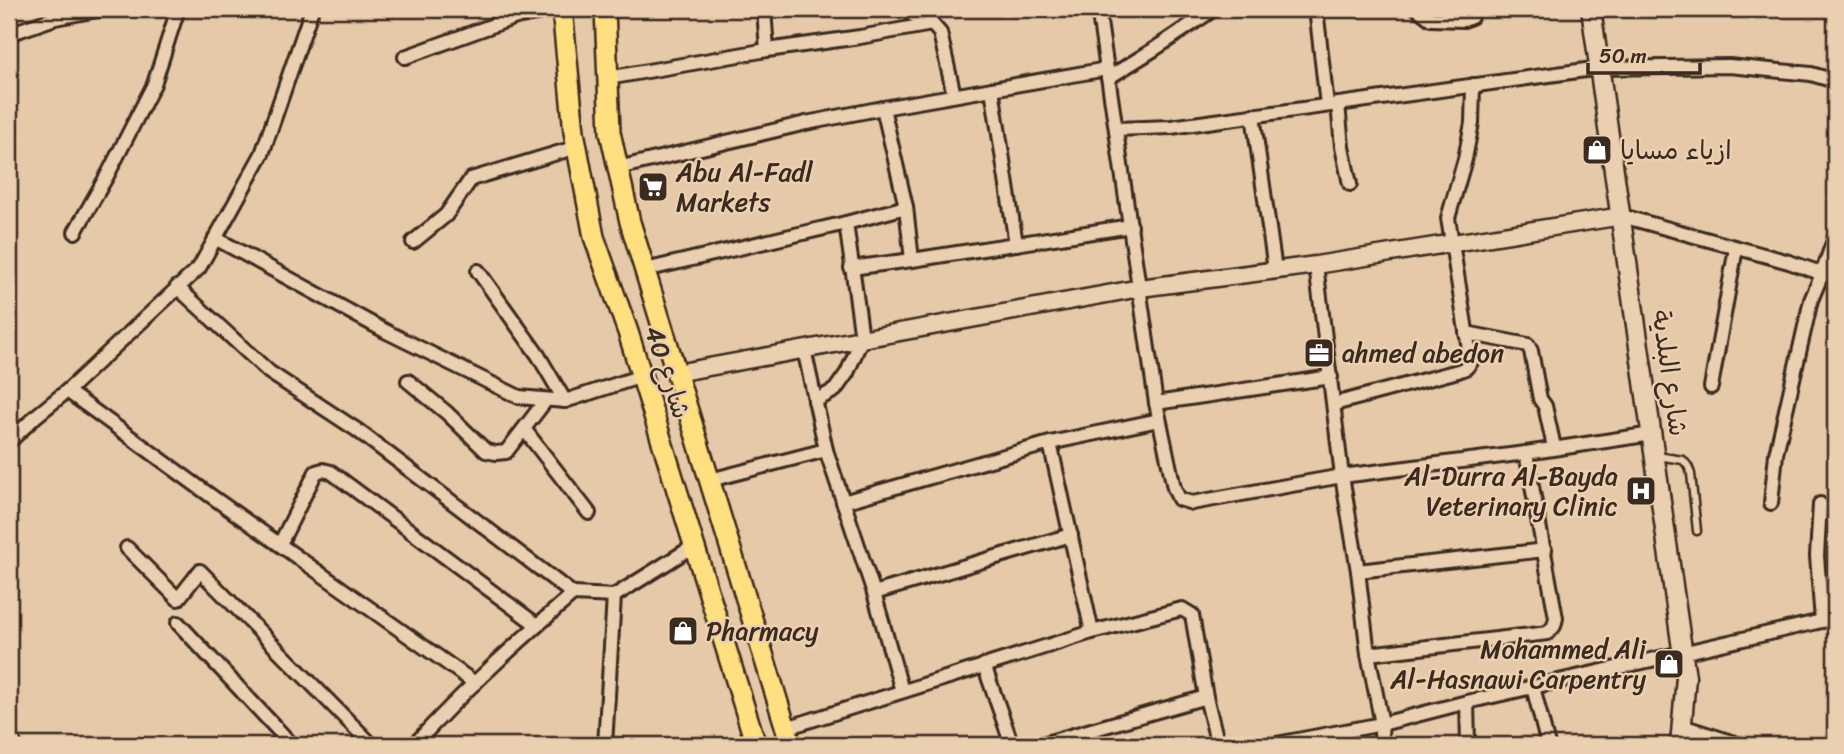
<svg xmlns="http://www.w3.org/2000/svg" width="1844" height="754" font-family="Sriracha,'Playpen Sans Arabic',sans-serif">
<style>
.lines{fill:none;stroke-linecap:round;stroke-linejoin:round}
.service-casing{stroke:#3b2a1e;stroke-width:11}
.minor-casing{stroke:#3b2a1e;stroke-width:18}
.tertiary-casing{stroke:#3b2a1e;stroke-width:21}
.secondary-casing{stroke:#3b2a1e;stroke-width:23}
.primary-casing{stroke:#3b2a1e;stroke-width:24}
.service{stroke:#eacfb1;stroke-width:6}
.minor{stroke:#eacfb1;stroke-width:12}
.tertiary{stroke:#eacfb1;stroke-width:16}
.secondary{stroke:#eacfb1;stroke-width:18}
.primary{stroke:#ffdf80;stroke-width:19}
.labels{text-anchor:middle;dominant-baseline:central;stroke-width:5;stroke-linejoin:round;paint-order:stroke}
.poi-label{font-size:26px;fill:#3b2a1e;stroke:#eacfb1;text-anchor:start}
.street-label{font-size:26px;fill:#3b2a1e;stroke:#eacfb1}
</style>
<rect width="100%" height="100%" fill="#e6c9a9"/>
<filter id="ink" filterUnits="userSpaceOnUse"><feTurbulence type="fractalNoise" baseFrequency=".0143" numOctaves="2"/><feDisplacementMap in="SourceGraphic" scale="14" xChannelSelector="R" yChannelSelector="G"/><feConvolveMatrix kernelMatrix="1 2 1 2 8 2 1 2 1" color-interpolation-filters="sRGB"/></filter>
<g filter="url(#ink)">
<g class="lines">
<!-- service casing -->
<g class="service-casing">
<polyline id="service" points="1657,456 1683,460 1688,466 1691,474 1697,531"/>
</g>
<!-- minor casing -->
<g class="minor-casing">
<g id="minor">
<polyline points="764,9 767,50"/>
<polyline points="1100,9 1099,15 1156,403 1174,488 1179,499 1192,503 1342,476 1526,453 1652,434"/>
<polyline points="1316,9 1327,105"/>
<polyline points="1418,9 1431,19 1464,20 1471,17 1470,9"/>
<polyline points="913,15 940,9"/>
<polyline points="9,34 55,18 103,9"/>
<polyline points="405,57 516,17 557,9"/>
<polyline points="608,78 767,50 860,37 932,24 940,33 954,95"/>
<polyline points="1108,78 1153,50 1214,9"/>
<polyline points="992,89 1016,244"/>
<polyline points="1338,104 1342,147 1350,184"/>
<polyline points="883,108 906,207 912,260"/>
<polyline points="1253,115 1275,270"/>
<polyline points="1116,129 1171,127 1600,68 1729,66 1811,74 1835,81"/>
<polyline points="618,168 806,123 883,108 1107,69"/>
<polyline points="1622,216 1789,262 1835,278"/>
<polyline points="75,232 108,174 154,84 178,9"/>
<polyline points="215,238 387,332 519,397 565,401 642,376"/>
<polyline points="413,242 446,215 471,179 577,147"/>
<polyline points="1316,265 1342,476 1358,571 1368,654 1382,724 1380,745"/>
<polyline points="851,268 912,260 1131,226"/>
<polyline points="645,270 846,223 906,207"/>
<polyline points="478,271 538,355 565,401"/>
<polyline points="177,287 269,372 357,430 573,594"/>
<polyline points="1466,333 1528,345 1531,351 1540,399 1545,406 1554,447"/>
<polyline points="804,349 826,450 874,593 902,691"/>
<polyline points="408,381 447,413 486,451 496,453 506,452 546,400"/>
<polyline points="1711,387 1736,248"/>
<polyline points="67,391 211,496 475,683"/>
<polyline points="815,401 835,390 847,373 862,338 846,223"/>
<polyline points="1156,403 1331,377"/>
<polyline points="1334,404 1458,371 1466,368 1471,362 1448,218 1465,159 1472,123 1473,85"/>
<polyline points="524,429 589,513"/>
<polyline points="9,442 36,416 67,391 199,268 262,154 312,9"/>
<polyline points="1050,443 1092,632"/>
<polyline points="710,480 826,450"/>
<polyline points="843,502 1050,443 1159,420"/>
<polyline points="1771,503 1776,454 1811,300 1822,274 1835,237"/>
<polyline points="1820,504 1817,556 1822,621"/>
<polyline points="280,544 316,472 323,470 331,472 537,625"/>
<polyline points="127,548 178,599 200,571 372,745"/>
<polyline points="1358,571 1545,550"/>
<polyline points="874,593 1071,535"/>
<polyline points="178,623 292,745"/>
<polyline points="1368,654 1548,633 1554,626 1556,618 1526,453"/>
<polyline points="984,665 1012,745"/>
<polyline points="1533,687 1548,745"/>
<polyline points="1467,702 1468,745"/>
<polyline points="1682,726 1741,745"/>
<polyline points="786,728 1092,632 1182,609 1192,615 1206,697 1218,745"/>
<polyline points="9,738 15,745"/>
<path d="M414,745C463,691 518,642 573,594L614,596L694,546"/>
<polyline points="605,745 614,596"/>
<polyline points="1039,745 1206,697"/>
<polyline points="1271,745 1382,724 1467,702 1835,618"/>
</g>
</g>
<!-- tertiary casing -->
<g class="tertiary-casing">
<polyline id="tertiary" points="676,373 1140,288 1316,265 1622,216"/>
</g>
<!-- secondary casing -->
<g class="secondary-casing">
<polyline id="secondary" points="1591,9 1686,677 1680,745"/>
</g>
<!-- primary casing -->
<g class="primary-casing">
<g id="primary">
<polyline points="562,9 574,132 594,237 628,332 756,745"/>
<polyline points="605,9 610,132 630,222 791,745"/>
</g>
</g>
<!-- service -->
<use href="#service" class="service"/>
<!-- minor -->
<use href="#minor" class="minor"/>
<!-- tertiary -->
<use href="#tertiary" class="tertiary"/>
<!-- secondary -->
<use href="#secondary" class="secondary"/>
<!-- primary -->
<use href="#primary" class="primary"/>
</g>
</g>
<!-- icons -->
<defs>
<g id="shop-square" transform="scale(1.575)"><rect x="-9" y="-9" width="18" height="18" rx="4" fill="#3b2a1e" stroke="#eacfb1"/><path d="M-5-2.5h2.3a2.7 3.5 0 0 1 5.4 0H5L5.5 6h-11ZM-1.5-2.5h3a1.5 2.3 0 0 0-3 0Z" fill="#fff"/></g>
<g id="supermarket-square" transform="scale(1.575)"><rect x="-9" y="-9" width="18" height="18" rx="4" fill="#3b2a1e" stroke="#eacfb1"/><path d="M-6-5.5h2.5l.6 2H6L4.5 2H-2.5L-4.4-4H-6ZM-1.5 3.2a1.3 1.3 0 1 0 .1 0ZM3 3.2a1.3 1.3 0 1 0 .1 0Z" fill="#fff"/></g>
<g id="office-square" transform="scale(1.575)"><rect x="-9" y="-9" width="18" height="18" rx="4" fill="#3b2a1e" stroke="#eacfb1"/><path d="M-6-3h4V-5.5h4V-3h4V5H-6ZM-1-4.5V-3h2v-1.5ZM-6 0V1H6V0Z" fill="#fff"/></g>
<g id="hospital-square" transform="scale(1.575)"><rect x="-9" y="-9" width="18" height="18" rx="4" fill="#3b2a1e" stroke="#eacfb1"/><path d="M-5-5h3v3.5h4V-5h3V5h-3V1.5h-4V5h-3Z" fill="#fff"/></g>
</defs>
<g fill-rule="evenodd">
<use href="#shop-square" x="1597" y="150"/>
<use href="#supermarket-square" x="653" y="187"/>
<use href="#office-square" x="1319" y="353"/>
<use href="#hospital-square" x="1641" y="491"/>
<use href="#shop-square" x="683" y="631"/>
<use href="#shop-square" x="1669" y="664"/>
</g>
<g class="labels">
<!-- poi labels -->
<g class="poi-label">
<text x="1620" y="150">ازياء مسايا</text>
<text x="676" y="172">Abu Al-Fadl<tspan x="676" dy="30">Markets</tspan></text>
<text x="1342" y="353">ahmed abedon</text>
<text x="1618" y="476" text-anchor="end">Al-Durra Al-Bayda<tspan x="1618" dy="30">Veterinary Clinic</tspan></text>
<text x="706" y="631">Pharmacy</text>
<text x="1646" y="649" text-anchor="end">Mohammed Ali<tspan x="1646" dy="30">Al-Hasnawi Carpentry</tspan></text>
</g>
<!-- street labels -->
<g class="street-label">
<text transform="translate(668 372) rotate(72)">شارع 40</text>
<text transform="translate(1670 373) rotate(82)">شارع البلدية</text>
</g>
</g>
<!-- margin -->
<rect width="1844" height="754" fill="none" stroke="#eacfb1" stroke-width="35"/>
<rect x="18" y="18" width="1809" height="719" fill="none" stroke="#3b2a1e" stroke-width="2.5" filter="url(#ink)"/>
<!-- scale -->
<path d="M1588 63v10h112v-10" fill="none" stroke="#3b2a1e" stroke-width="3.5"/>
<text x="1599" y="63" font-size="21" fill="#3b2a1e" stroke="#eacfb1" stroke-width="5" paint-order="stroke">50 m</text>
</svg>
